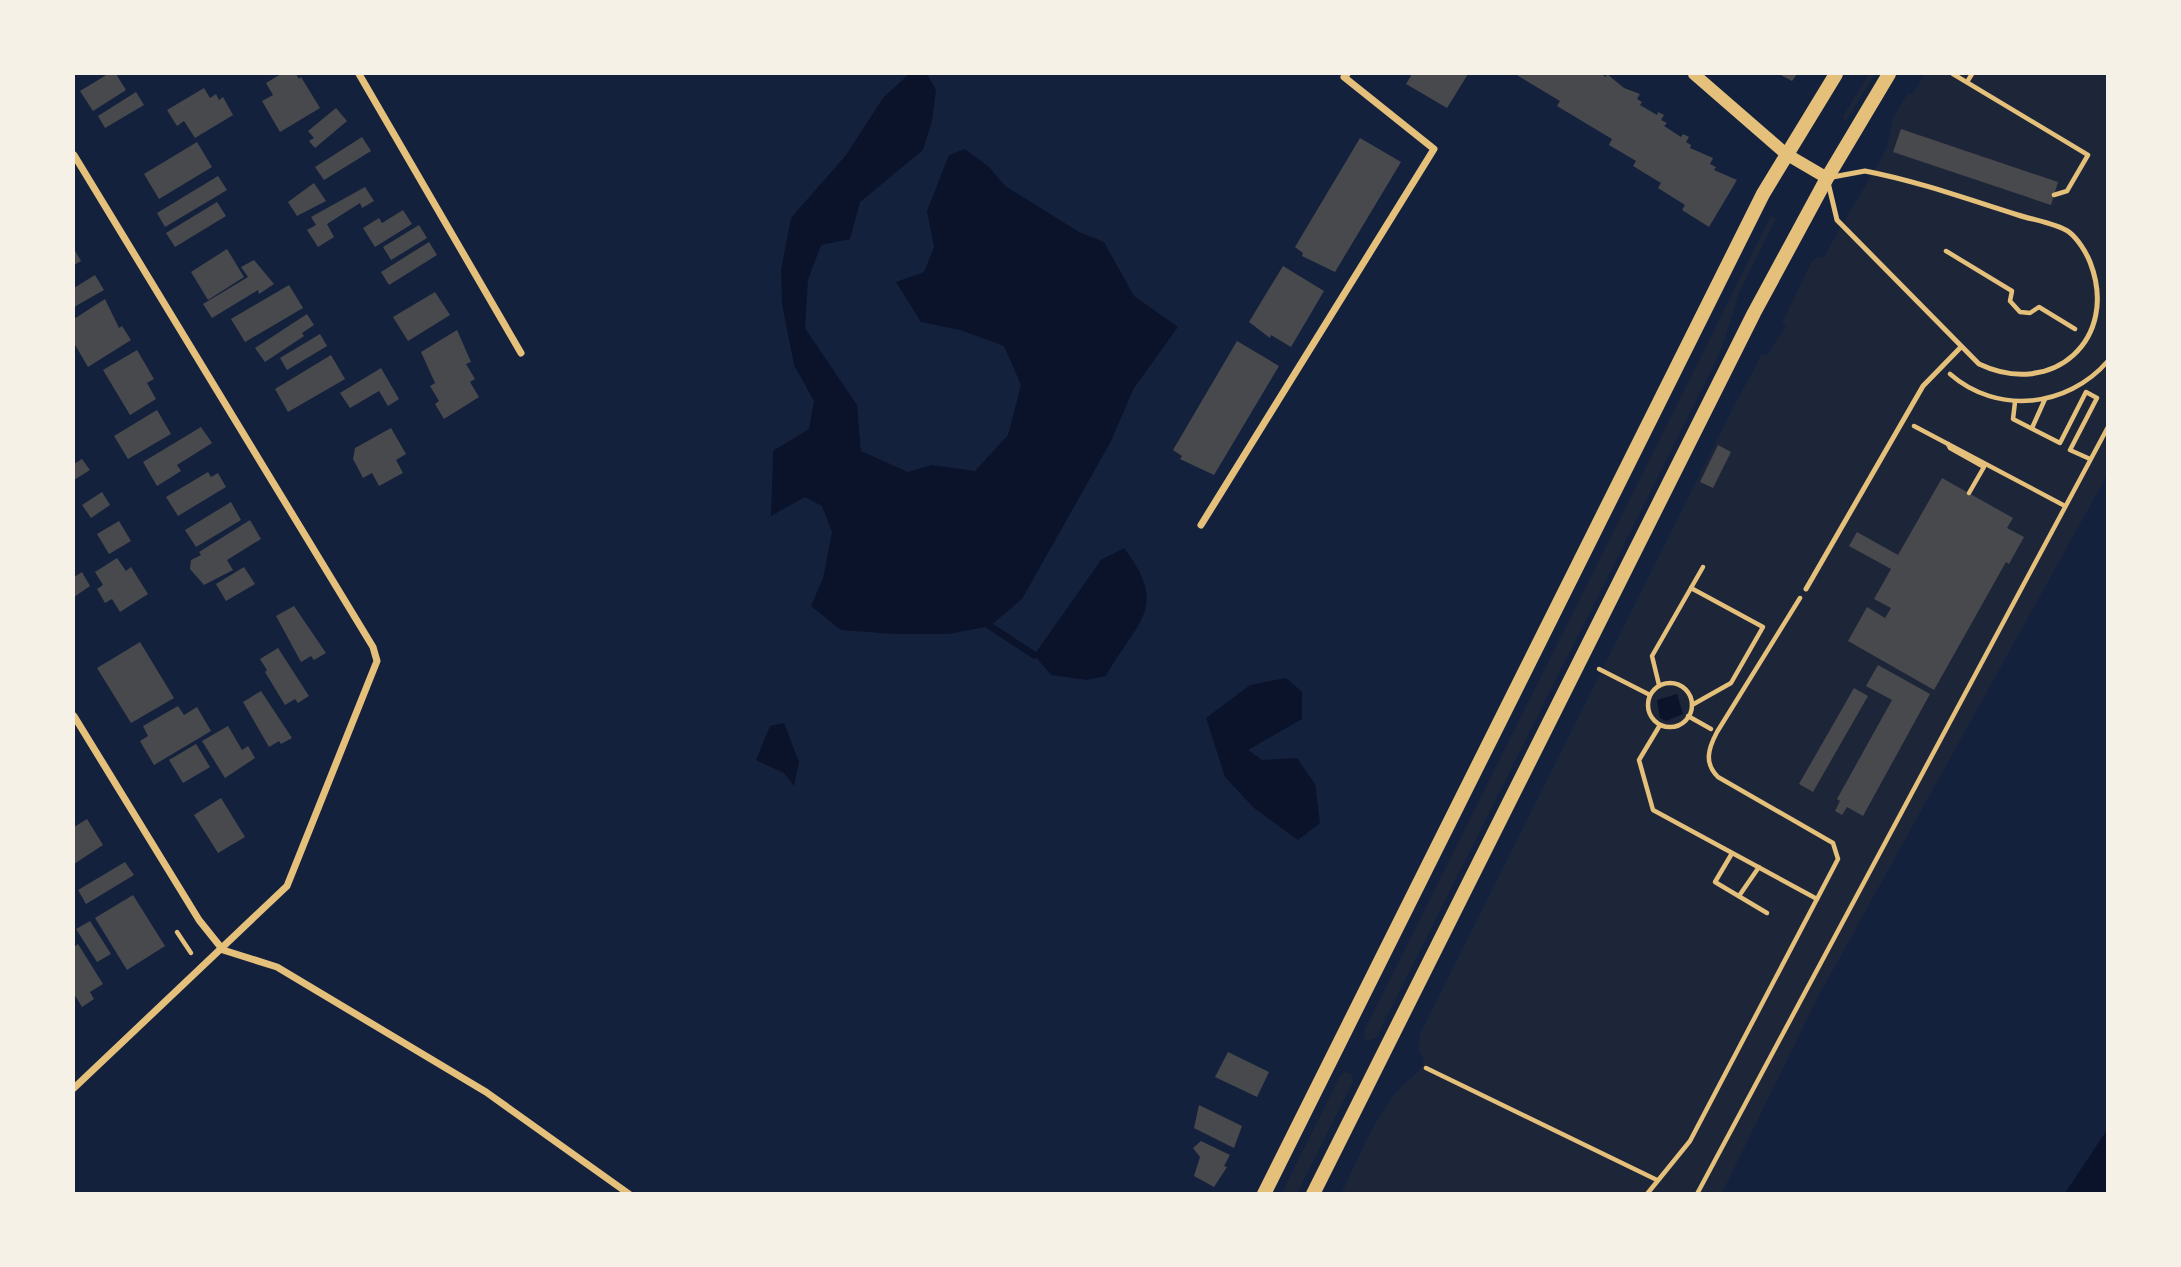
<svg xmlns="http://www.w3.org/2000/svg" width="2181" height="1267" font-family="Overpass,sans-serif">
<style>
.green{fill:#1d2539}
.water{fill:#0b132b}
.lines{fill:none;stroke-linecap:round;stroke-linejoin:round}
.stream{stroke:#0b132b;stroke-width:7}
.building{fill:#48494c}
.path{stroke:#e5c07b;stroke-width:4.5}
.service{stroke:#e5c07b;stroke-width:5}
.minor{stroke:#e5c07b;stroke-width:7}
.tertiary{stroke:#e5c07b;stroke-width:12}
.secondary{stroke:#e5c07b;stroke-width:14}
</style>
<rect width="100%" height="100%" fill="#14213d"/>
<!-- green -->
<g class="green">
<polygon points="1869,74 1875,74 1846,121 1842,118"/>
<path d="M1921,74H2107V475L1818,997L1722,1193L1341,1194C1358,1159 1374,1118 1400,1088C1409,1078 1419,1074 1425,1061L1418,1050L1420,1034L1736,402L1762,354L1766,356L1786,326L1782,323L1811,263L1816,258H1823L1887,148L1893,117L1908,93L1912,95L1924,76Z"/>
<polygon points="1771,216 1776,219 1739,293 1723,345 1711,371 1376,1038 1366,1041 1364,1031"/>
<polygon points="1345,1072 1352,1074 1353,1082 1297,1193 1282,1193 1340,1076"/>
</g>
<!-- water -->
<g class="water">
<polygon points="909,74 927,74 936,90 932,121 923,150 860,202 850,239 821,245 808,280 805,328 857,405 861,451 908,472 932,465 975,471 1008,435 1021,385 1004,346 960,330 921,322 896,282 924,272 934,247 927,211 949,155 965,149 989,167 1005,186 1079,232 1104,242 1134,296 1178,327 1134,388 1110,443 1022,599 990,626 949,634 894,634 841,630 811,606 823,578 832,532 822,506 805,497 771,516 773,451 809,429 814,401 794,365 782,304 781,270 791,218 846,155 883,98"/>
<path d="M1124,548C1170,608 1137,621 1106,676L1087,680L1051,675L1034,655L1101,560Z"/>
<polygon points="1286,678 1302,692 1302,719 1248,750 1262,760 1297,758 1315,784 1320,823 1298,840 1254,808 1225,777 1206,718 1250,685"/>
<polygon points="1677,694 1683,714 1666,721 1660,718 1657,700"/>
<polygon points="784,723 799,762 794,786 784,773 756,760 770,726"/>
<polygon points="2107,1130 2107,1193 2065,1193"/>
</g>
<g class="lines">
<!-- stream -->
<polyline class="stream" points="990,626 1034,655"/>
</g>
<!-- building -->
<g class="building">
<polygon points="108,74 116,74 126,90 93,111 80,91"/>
<polygon points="281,74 296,74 299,79 301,77 320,108 280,132 262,101 273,95 266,83"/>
<polygon points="1412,74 1468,74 1447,108 1406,84"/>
<polygon points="1515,74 1601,74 1606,77 1607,74 1624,88 1640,94 1637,99 1642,102 1640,105 1657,115 1658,112 1664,115 1661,120 1667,123 1664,126 1681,137 1683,134 1689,137 1686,142 1691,145 1690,148 1713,158 1710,164 1716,167 1714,170 1737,180 1709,227 1682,210 1685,205 1658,188 1661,183 1633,166 1636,161 1609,145 1612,139 1557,106 1560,101"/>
<polygon points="1779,74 1797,74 1792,81"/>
<polygon points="204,88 210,98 216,94 219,100 223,97 233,115 195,138 184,121 177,126 167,110"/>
<polygon points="136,92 144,105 105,128 98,116"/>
<polygon points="336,108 347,121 315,148 309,141 314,138 308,131"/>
<polygon points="1901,129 2058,182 2051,205 1893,152"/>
<polygon points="362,137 371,151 324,180 315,167"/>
<polygon points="1360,138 1401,162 1335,272 1302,256 1303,253 1295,247"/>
<polygon points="197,142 212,167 159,199 144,174"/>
<polygon points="218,176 227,190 165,227 157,213"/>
<polygon points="314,183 326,201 297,216 288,202"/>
<polygon points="365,187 374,201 362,208 360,203 327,224 334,237 318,247 307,230 316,225 311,217"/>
<polygon points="217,202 226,216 175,247 166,233"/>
<polygon points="403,210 412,224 375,247 363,228 379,218 382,223"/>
<polygon points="419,225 427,238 391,260 383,247"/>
<polygon points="429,242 437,255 389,285 381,272"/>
<polygon points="74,249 81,261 74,265"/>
<polygon points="227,249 244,277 208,300 191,272"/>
<polygon points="254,260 274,284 259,294 258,290 212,318 203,304 248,277 241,267"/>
<polygon points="1283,266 1324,291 1291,347 1271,335 1270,338 1249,322"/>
<polygon points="95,275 104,290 74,307 74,288"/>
<polygon points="289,285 303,308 245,342 231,319"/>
<polygon points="435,292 450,315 408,341 393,317"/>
<polygon points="105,299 119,328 122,326 131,340 88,367 74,343 74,319"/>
<polygon points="307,314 314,325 302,333 304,336 265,362 255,348"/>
<polygon points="457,330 471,362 466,364 475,379 470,382 479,397 444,419 435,404 439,401 430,386 435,383 421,352"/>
<polygon points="320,334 327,346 287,370 280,358"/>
<polygon points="1237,341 1279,366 1214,475 1180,459 1182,456 1173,450"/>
<polygon points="137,350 154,379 147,383 156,399 130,415 103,370"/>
<polygon points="331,355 345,379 288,412 275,389"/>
<polygon points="381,368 399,399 388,406 379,391 350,408 340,393"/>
<polygon points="157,410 171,434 128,459 114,436"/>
<polygon points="201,427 212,443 177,465 181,471 157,486 143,462"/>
<polygon points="391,428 406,454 396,460 403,473 379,486 372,473 363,478 353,459 355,448"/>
<polygon points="1718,445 1731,452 1713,488 1700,482"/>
<polygon points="82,459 90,470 74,480 74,464"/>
<polygon points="208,472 211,477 218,473 226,487 178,516 166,497"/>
<polygon points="1942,478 2013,518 2007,528 2024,537 2009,564 2006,562 1934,690 1848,641 1867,607 1885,618 1891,608 1874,599 1891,569 1849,546 1857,532 1898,555"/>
<polygon points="102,492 110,505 91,518 82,505"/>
<polygon points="231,502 241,520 196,547 185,530"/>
<polygon points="250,520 261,539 227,560 233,570 204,585 190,569 191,560 201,555 199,552"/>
<polygon points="119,521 131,541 109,554 97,534"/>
<polygon points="117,558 126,571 131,567 148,594 120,612 112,599 105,603 97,589 103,585 95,572"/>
<polygon points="244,567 255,584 226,601 216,584"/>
<polygon points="82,572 90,586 74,597 74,577"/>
<polygon points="294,606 326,653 314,660 311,656 301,662 276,616"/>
<polygon points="140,642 174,698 131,723 97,668"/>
<polygon points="278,648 309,696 298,703 295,699 285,705 265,672 267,670 260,659"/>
<polygon points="1878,665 1930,694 1863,816 1847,807 1842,815 1835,811 1840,801 1837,799 1892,700 1866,686"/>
<polygon points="1854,688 1868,696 1813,792 1799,784"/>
<polygon points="261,691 292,738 281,744 279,741 269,747 243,702"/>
<polygon points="178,706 184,715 197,707 211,731 154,765 140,741 148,736 143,726"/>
<polygon points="228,726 242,750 248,746 255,758 225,778 202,741"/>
<polygon points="196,744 210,767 183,783 169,760"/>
<polygon points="221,798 245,837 218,853 194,815"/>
<polygon points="87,819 103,845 74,864 74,827"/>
<polygon points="125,862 134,875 86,904 78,890"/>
<polygon points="133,895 165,946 127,970 95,918"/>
<polygon points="90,921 111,954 97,962 76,929"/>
<polygon points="78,944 103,984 90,992 94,999 82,1007 74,994 74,947"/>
<polygon points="1228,1052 1269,1072 1257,1097 1215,1077"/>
<polygon points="1199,1105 1242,1126 1234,1148 1194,1128"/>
<polygon points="1201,1141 1230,1155 1224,1166 1227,1167 1214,1187 1194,1176 1200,1157 1193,1148"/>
</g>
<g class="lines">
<!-- path -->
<g class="path">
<polyline points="1953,74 2088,155 2067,191 2054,195"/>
<polyline points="1967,82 1972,74"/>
<polyline points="1946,251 2012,291 2010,301 2020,312 2030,313 2039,307 2075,329"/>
<path d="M1950,374C1997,415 2067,408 2108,361"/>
<polyline points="2015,402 2013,419 2060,443 2086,392 2097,398 2070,450 2090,459"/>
<polyline points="1914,426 2065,506"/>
<polyline points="2032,428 2045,399"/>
<polyline points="1948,444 1950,448 1984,467 1969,493"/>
<polyline points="1691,588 1763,627 1731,683 1692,705"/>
<polyline points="1599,669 1650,695"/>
<circle cx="1670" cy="705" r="22"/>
<polyline points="1659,685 1652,656 1703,567"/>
<polyline points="1688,716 1711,729"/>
<polyline points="1660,725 1639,760 1653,810 1817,899"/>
<polyline points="1731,855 1715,882 1767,913"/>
<polyline points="1739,896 1759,867"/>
<polyline points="177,932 191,953"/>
<polyline points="1426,1068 1657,1180"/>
<path d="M1647,1194L1690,1141L1838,859L1833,843L1718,777C1704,763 1708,749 1717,732L1800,598"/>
<polyline points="1697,1194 2108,427"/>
</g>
<!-- service -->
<g class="service">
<path d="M1865,171C1917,181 1967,199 2018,215C2033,220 2056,223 2069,232C2078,239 2086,252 2090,262C2120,339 2053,399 1979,364L1837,220L1827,178Z"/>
<polyline points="1806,589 1923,386 1961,347"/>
</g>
<!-- minor -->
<g class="minor">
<polyline points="359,74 521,353"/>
<polyline points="74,155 373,647 377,661 287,886 74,1088"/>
<polyline points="1201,525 1434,149 1344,77 1347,74"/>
<polyline points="74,716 199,920 223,950 277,967 486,1092 629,1194"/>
</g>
<!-- tertiary -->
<polyline class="tertiary" points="1694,74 1786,154 1827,178"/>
<!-- secondary -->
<g class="secondary">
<polyline points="1264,1194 1763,194 1836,74"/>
<polyline points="1313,1194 1754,313 1827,178 1889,74"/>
</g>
</g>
<!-- border -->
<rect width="2181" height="1267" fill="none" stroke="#f6f1e7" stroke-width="150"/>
</svg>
